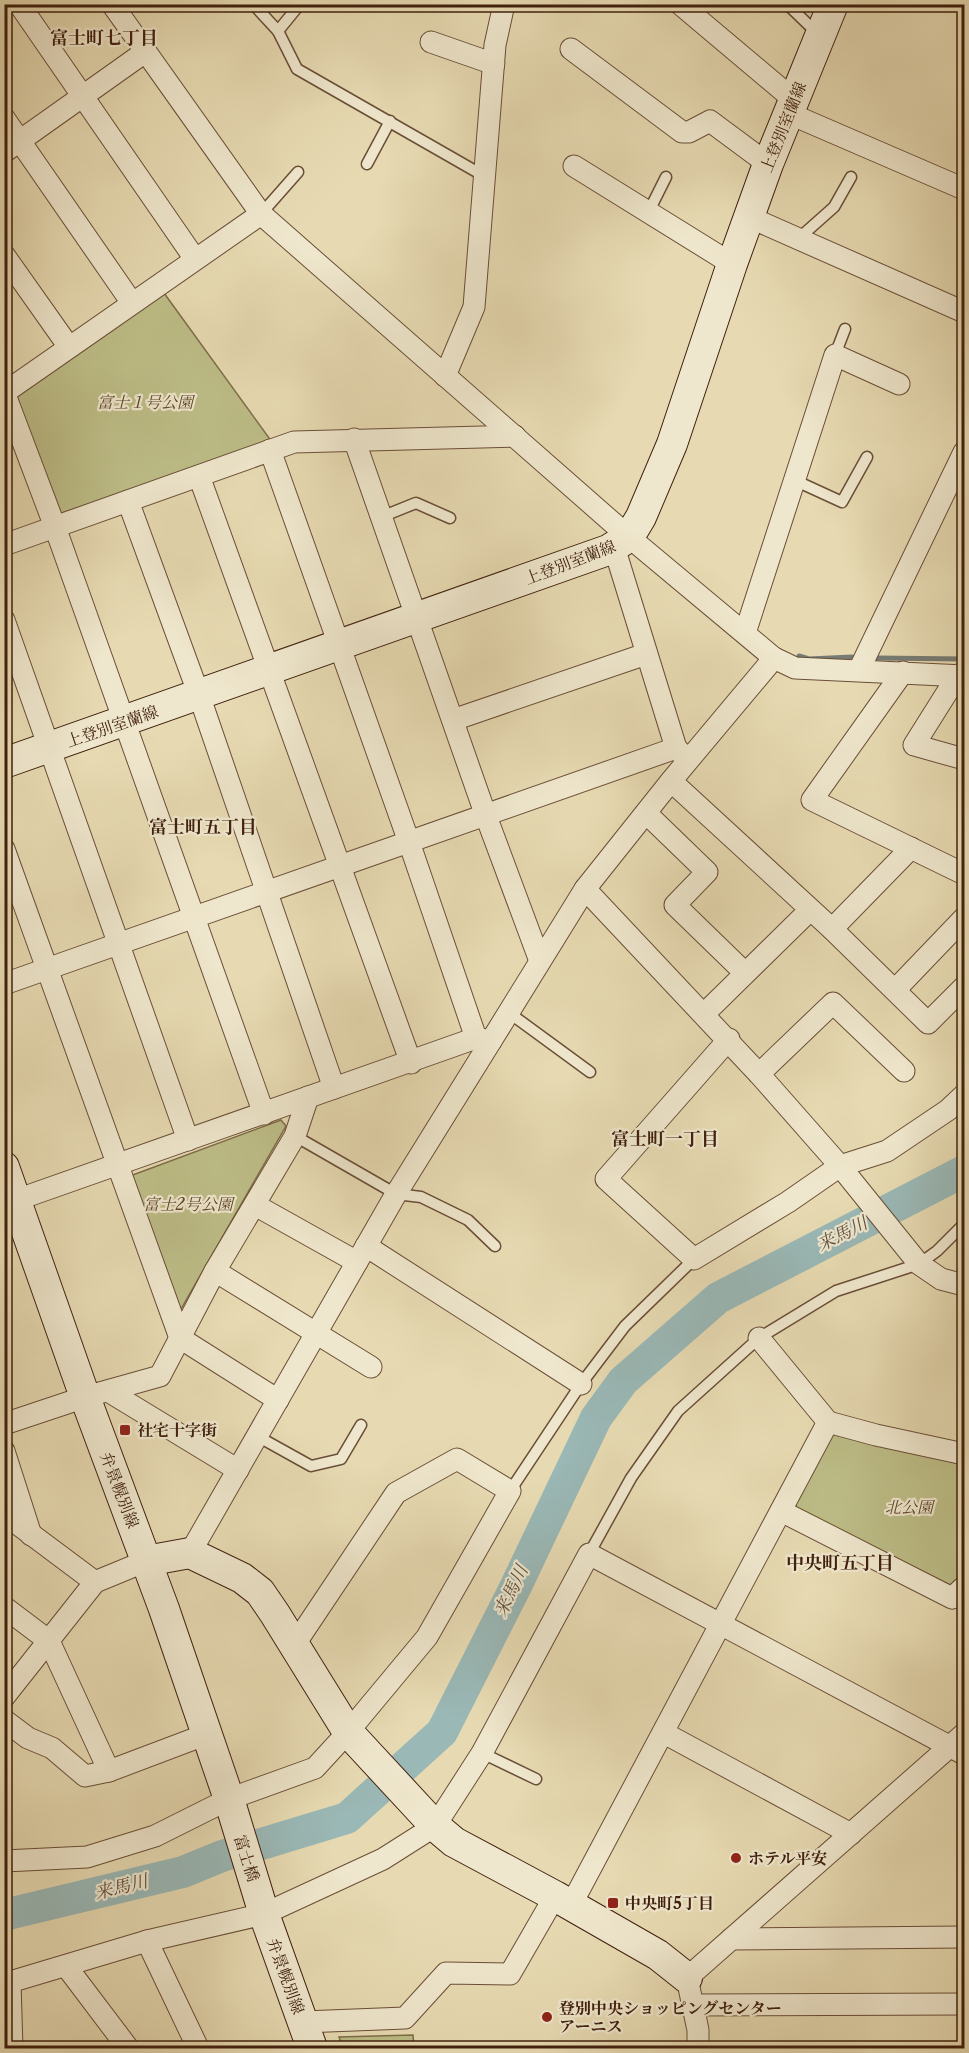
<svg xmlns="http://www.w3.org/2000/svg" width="969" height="2053" font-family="'Libre Caslon Text','Noto Serif JP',serif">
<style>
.green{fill:#bdbd87;stroke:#7e6e4a;stroke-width:1.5}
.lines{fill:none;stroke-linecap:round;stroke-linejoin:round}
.stream{stroke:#767b73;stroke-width:5}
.river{stroke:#9ab8b6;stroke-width:32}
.lane-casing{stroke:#6a4e37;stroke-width:13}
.street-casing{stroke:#6a4e37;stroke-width:23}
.secondary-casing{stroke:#40200e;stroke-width:32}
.lane{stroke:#efe7cd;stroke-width:10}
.street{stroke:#efe7cd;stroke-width:21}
.secondary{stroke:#efe7cd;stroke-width:30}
.poi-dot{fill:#8f2418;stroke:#efe7cd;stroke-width:2}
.labels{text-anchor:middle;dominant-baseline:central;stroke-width:4.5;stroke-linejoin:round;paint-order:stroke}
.street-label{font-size:16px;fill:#40200e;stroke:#efe7cd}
.park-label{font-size:16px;font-style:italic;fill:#5f472c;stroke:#efe7cd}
.poi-label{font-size:16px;font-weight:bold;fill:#40200e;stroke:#efe7cd;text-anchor:start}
.neighbourhood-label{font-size:18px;font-weight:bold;fill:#40200e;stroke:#efe7cd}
.water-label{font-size:18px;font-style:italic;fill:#5b4e40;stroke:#efe7cd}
</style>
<rect width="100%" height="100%" fill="#e7dab2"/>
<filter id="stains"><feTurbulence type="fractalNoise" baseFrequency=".00333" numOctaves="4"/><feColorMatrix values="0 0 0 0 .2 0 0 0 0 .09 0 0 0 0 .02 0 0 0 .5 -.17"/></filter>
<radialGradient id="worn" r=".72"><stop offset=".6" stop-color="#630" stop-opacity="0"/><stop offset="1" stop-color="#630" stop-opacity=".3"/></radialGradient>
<!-- green -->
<g class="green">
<polygon points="164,293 272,442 59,514 15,397"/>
<polygon points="281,1120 286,1126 177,1316 130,1176"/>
<polygon points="831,1434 964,1464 964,1572 950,1585 796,1509 796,1503"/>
<polygon points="413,2035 414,2048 343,2048 339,2037"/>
</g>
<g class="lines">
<!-- stream -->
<g class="stream">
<polyline points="799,656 809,659 852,657"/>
<polyline points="877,658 964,659"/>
</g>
<!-- river -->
<polyline class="river" points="4,1915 183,1872 222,1856 347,1818 442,1732 516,1586 596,1418 623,1381 718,1298 964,1171"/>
<!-- lane casing -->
<g class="lane-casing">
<g id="lane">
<polyline points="253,4 278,31 297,69 484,176"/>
<polyline points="787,4 817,33"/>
<polyline points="278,31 300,4"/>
<polyline points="367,164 390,121"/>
<polyline points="649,211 666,177"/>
<polyline points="261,214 298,172"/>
<polyline points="798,239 834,207 851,177"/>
<polyline points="835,355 845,329"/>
<polyline points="794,480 842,502 867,457"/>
<polyline points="381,517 416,503 450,518"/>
<polyline points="508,1012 590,1072"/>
<polyline points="295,1136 396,1194 421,1197 468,1220 495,1246"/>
<polyline points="257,1436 311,1466 341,1459 361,1425"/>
<polyline points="510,1491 581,1384 625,1326 694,1259"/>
<polyline points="589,1554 631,1478 678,1411 759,1338 836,1291 919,1264 937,1251 964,1224"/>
<polyline points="482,1753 536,1779"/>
</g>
</g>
<!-- street casing -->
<g class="street-casing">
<g id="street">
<polyline points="19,4 195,259"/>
<polyline points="112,4 261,214 629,537 774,658 671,781 585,889 759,1074 840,1166 919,1264 941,1279 964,1285"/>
<polyline points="680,4 794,100"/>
<polyline points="431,42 494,64"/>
<polyline points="571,49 682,132 689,132 710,121 768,164"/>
<polyline points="788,113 964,189"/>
<polyline points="4,118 132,303"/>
<polyline points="4,152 145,52"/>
<polyline points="574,166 732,264"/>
<polyline points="749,217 964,312"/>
<polyline points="4,255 69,347"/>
<polyline points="445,376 474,307 495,45 504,4"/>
<polyline points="4,392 55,527 264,1114"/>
<polyline points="4,393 261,214"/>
<polyline points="354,439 486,816 540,961"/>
<polyline points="270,450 409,842 476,1038"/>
<polyline points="199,476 411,1063"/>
<polyline points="128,501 199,695 334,1088"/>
<polyline points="4,545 294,442 515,436"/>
<polyline points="614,547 676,748 686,758"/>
<polyline points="4,620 188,1140"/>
<polyline points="745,633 835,355 899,384"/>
<polyline points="774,658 795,668 964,676"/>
<polyline points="859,670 964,452"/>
<polyline points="903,672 812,800 964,874"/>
<polyline points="958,675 914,745 964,759"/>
<polyline points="453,720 646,654"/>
<polyline points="671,781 832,929 928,1023 964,987"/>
<polyline points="646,813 707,872 675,905 745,973"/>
<polyline points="4,849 180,1338 278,1400"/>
<polyline points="832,929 911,848"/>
<polyline points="4,984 676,748"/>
<polyline points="895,990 964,918"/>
<polyline points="704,1014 810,910"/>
<polyline points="729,1039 606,1179 694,1259 788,1202 840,1166 887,1151 948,1110 964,1095"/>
<polyline points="759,1074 833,1003 904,1071"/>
<polyline points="5,1204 476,1038 491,1041 585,889"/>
<polyline points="255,1205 357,1262"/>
<polyline points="366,1246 581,1384"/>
<polyline points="215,1271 371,1367"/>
<polyline points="759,1338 828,1422 876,1435 964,1454"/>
<polyline points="108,1391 238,1470"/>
<polyline points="4,1424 85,1397 160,1376 215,1271 295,1136 308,1097"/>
<polyline points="4,1451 31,1535"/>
<polyline points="781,1511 952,1598 964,1587"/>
<polyline points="4,1514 95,1582"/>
<polyline points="190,1553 396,1194 491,1041"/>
<polyline points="4,1607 49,1641 109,1771"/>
<polyline points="4,1697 95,1582 146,1561"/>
<polyline points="4,1720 28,1738 52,1748 85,1776 109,1771 207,1734"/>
<polyline points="664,1733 851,1834"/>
<polyline points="4,1861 87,1857 155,1836 229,1799 315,1768 348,1732 427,1637 510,1491 457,1459 396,1493 295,1644"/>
<polyline points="571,1905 828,1422"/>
<polyline points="731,1939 964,1937"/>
<polyline points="147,1941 198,2048"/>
<polyline points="66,1966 128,2048"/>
<polyline points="693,2005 964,2004"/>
<polyline points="303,2022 405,2018 446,1973 510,1974 555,1896"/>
<polyline points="12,2048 10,1982 147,1941 264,1914 383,1859 435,1826 482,1753 589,1554 964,1754"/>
<polyline points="698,2048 698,2030 687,1978 964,1734"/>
</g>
</g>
<!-- secondary casing -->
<g class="secondary-casing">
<g id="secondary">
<polyline points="4,763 608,550 629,537 641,517 672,444 732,264 768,164 833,4"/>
<polyline points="4,1167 85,1397 164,1609 229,1799 264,1914 312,2048"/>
<polyline points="146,1561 190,1553 242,1578 260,1592 275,1614 348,1732 435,1826 454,1842 555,1896 658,1955 687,1978"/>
</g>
</g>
<!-- lane -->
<use href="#lane" class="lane"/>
<!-- street -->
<use href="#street" class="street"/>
<!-- secondary -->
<use href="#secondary" class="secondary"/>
</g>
<!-- markers -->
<g class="poi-dot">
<rect x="119" y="1424" width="12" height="12" rx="3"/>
<circle cx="736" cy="1858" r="6"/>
<rect x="607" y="1897" width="12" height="12" rx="3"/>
<circle cx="547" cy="2017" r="6"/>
</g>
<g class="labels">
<!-- street labels -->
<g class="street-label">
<text transform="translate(783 127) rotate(-68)">上登別室蘭線</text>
<text transform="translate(570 562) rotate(-21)">上登別室蘭線</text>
<text transform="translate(112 726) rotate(-19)">上登別室蘭線</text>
<text transform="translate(120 1490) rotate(69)">弁景幌別線</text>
<text transform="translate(247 1858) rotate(72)">富士橋</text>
<text transform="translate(286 1976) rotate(70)">弁景幌別線</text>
</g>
<!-- park labels -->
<g class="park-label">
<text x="145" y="402">富士１号公園</text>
<text x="188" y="1204">富士2号公園</text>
<text x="909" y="1507">北公園</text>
</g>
<!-- poi labels -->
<g class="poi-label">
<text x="137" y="1430">社宅十字街</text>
<text x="748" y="1858">ホテル平安</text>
<text x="625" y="1903">中央町5丁目</text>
<text x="559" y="2008">登別中央ショッピングセンター<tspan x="559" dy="18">アーニス</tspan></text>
</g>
<!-- neighbourhood labels -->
<g class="neighbourhood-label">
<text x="104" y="38">富士町七丁目</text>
<text x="203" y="827">富士町五丁目</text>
<text x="665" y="1139">富士町一丁目</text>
<text x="840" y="1563">中央町五丁目</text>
</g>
<!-- water labels -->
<g class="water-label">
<text transform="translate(842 1234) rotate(-27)">来馬川</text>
<text transform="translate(511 1591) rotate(-64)">来馬川</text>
<text transform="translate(121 1887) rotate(-14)">来馬川</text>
</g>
</g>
<!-- margin -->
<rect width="969" height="2053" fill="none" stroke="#e7dab2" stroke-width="24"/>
<rect x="6" y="6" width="957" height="2041" fill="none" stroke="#40200e" stroke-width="3"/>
<rect x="12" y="12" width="945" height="2029" fill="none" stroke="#40200e" stroke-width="1.5"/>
<rect width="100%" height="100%" filter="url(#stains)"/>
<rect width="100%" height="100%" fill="url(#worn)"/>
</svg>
